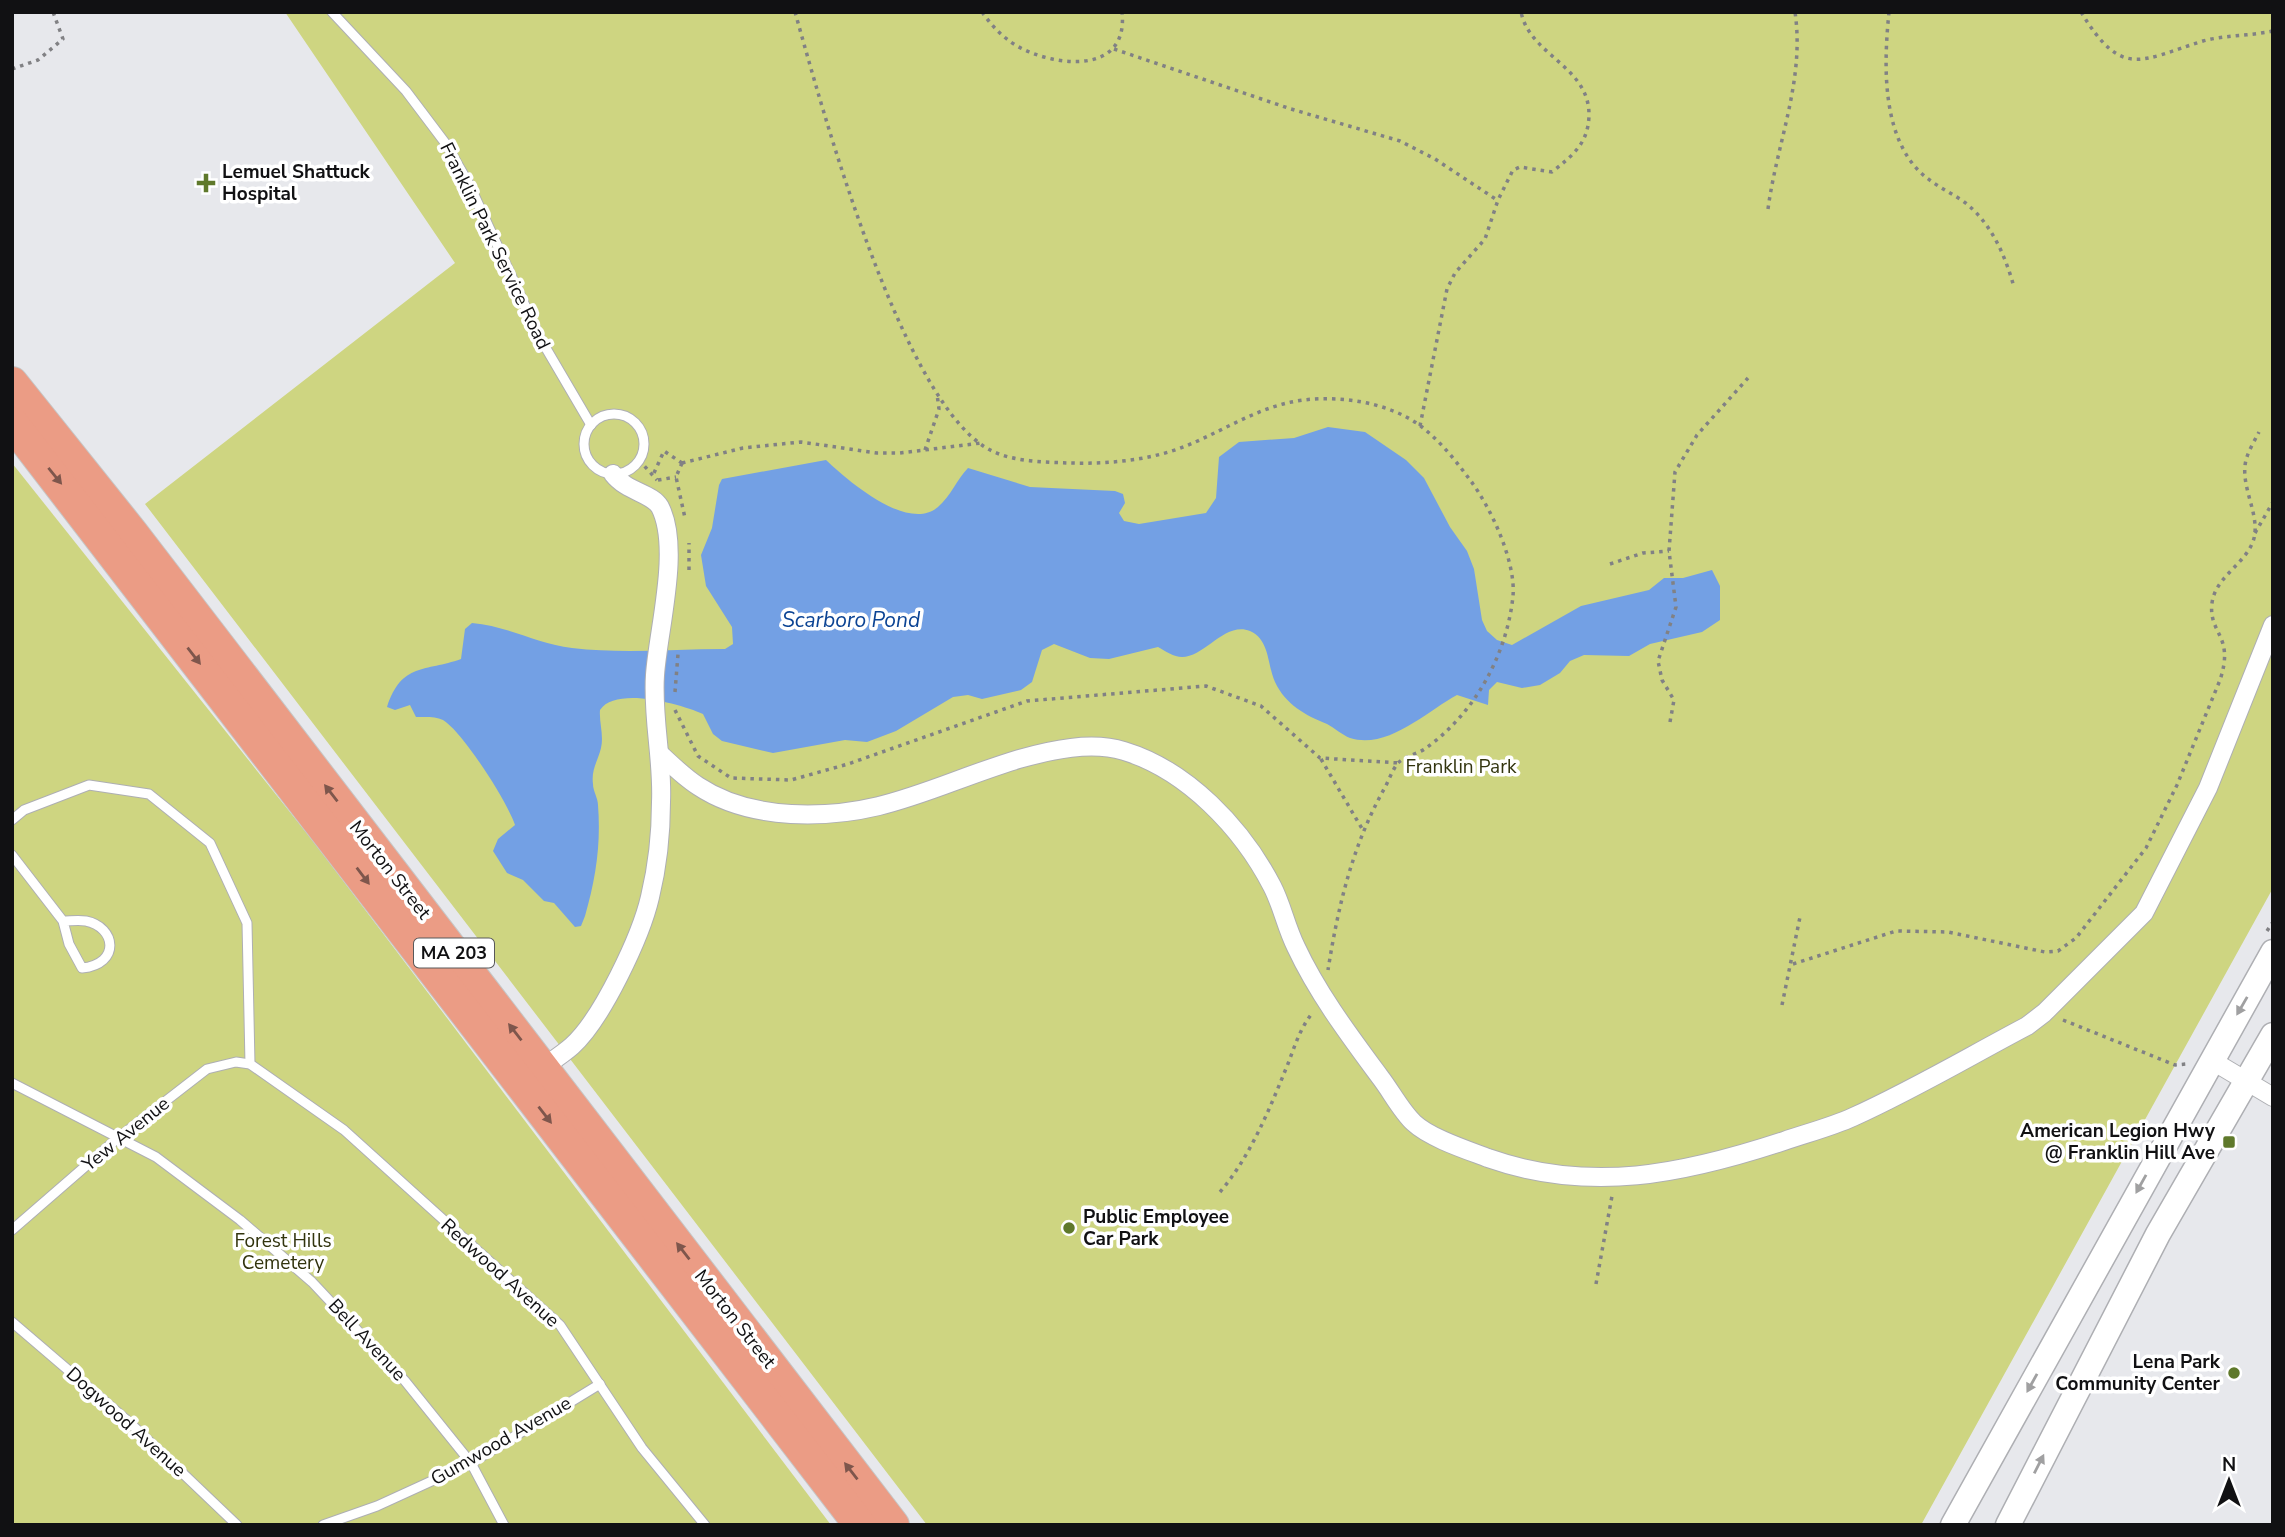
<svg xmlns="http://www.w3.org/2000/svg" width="2285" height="1537" font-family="'Nunito Sans',sans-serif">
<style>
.green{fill:#ced581}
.water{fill:#73a0e4}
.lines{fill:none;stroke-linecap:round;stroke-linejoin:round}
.lane-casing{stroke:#aeafb3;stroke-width:11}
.street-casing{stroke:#aeafb3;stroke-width:20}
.secondary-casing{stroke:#aeafb3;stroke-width:27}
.highway-casing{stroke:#c6c6c6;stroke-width:34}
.path{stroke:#818184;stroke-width:3.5;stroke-dasharray:3.5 5;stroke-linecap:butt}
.lane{stroke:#fff;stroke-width:9}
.street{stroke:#fff;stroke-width:18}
.secondary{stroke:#fff;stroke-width:24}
.highway{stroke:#eb9c85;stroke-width:32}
.oneway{fill:#7e564c}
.oneway2{fill:#a0a0a1}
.poi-dot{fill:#5f792b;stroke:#fff;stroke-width:2.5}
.labels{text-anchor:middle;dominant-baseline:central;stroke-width:7;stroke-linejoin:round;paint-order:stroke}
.shield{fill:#fff;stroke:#58585a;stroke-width:2}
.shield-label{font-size:18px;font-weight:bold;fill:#111113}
.poi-label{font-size:19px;font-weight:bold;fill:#111113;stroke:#fff;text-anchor:start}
.street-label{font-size:19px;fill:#111113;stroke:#fff}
.park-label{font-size:19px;fill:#32340e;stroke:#fff}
.water-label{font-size:21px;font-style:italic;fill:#0c4494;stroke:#fff}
</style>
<rect width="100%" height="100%" fill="#e7e8ec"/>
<!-- green -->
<g class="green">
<polygon points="285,12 2273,12 2273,888 1921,1525 927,1525 145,504 455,263"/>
<polygon points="12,463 313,841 831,1525 12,1525"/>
</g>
<!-- water -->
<path class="water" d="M1328,427L1365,432L1406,460L1424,478L1450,527L1467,551L1474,569L1482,620L1487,631L1497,640L1512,645L1581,606L1649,590L1664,578H1683L1712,570L1720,586V620L1702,632L1650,644L1629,656L1584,655L1570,661L1560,673L1540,685L1522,688L1497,682L1489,690L1488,705L1457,695C1427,711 1388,750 1350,738C1342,735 1335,728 1327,724C1305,715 1286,705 1275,682C1267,664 1270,640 1250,631C1225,621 1205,657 1182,657C1174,657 1165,651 1158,647L1109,659L1090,658L1054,644L1042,650L1032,682L1021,690L982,699L968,695L953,697L896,731L867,742L845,740L773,753L722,741L713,734L703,714C680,704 616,686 600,710C599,723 604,735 601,748C598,761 591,769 593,784C593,791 598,798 598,805C601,844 596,878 585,916L581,926L575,927L554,903L544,901L523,880L507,873L493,851L498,839L515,825C508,803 463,732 443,720C435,716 425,717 416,717L410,705L395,710L387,707C402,662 425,672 461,659L465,629L472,623C508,626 537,644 572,648C623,654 674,649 725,649L733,644L732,627L706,586L701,555L712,528L719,485L722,479L826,460C847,480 908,533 938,507C951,496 957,479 968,468L1030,487L1115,491L1123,494L1125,503L1119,513L1124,521L1139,524L1206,513L1216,498L1219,457L1239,442L1294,438Z"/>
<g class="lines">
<!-- lane casing -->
<g class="lane-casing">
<g id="lane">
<polyline points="332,12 406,91 446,144 469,184 540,338 591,425"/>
<circle cx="614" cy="444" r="30"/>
<polyline points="12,820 24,810 89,785 149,794 210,843 247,923 250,1064"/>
<path d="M12,855L63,921L69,944L82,968C121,964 116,927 86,921C79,920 70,921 63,921"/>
<polyline points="12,1083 156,1157 240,1220 312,1282 405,1381 471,1463 504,1525"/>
<polyline points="12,1230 118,1138 207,1069 236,1062 250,1064 344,1130 560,1325 642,1448 705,1525"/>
<polyline points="12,1322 130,1423 237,1525"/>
<polyline points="323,1525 377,1506 471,1463 600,1384"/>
</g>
</g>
<!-- street casing -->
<g class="street-casing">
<g id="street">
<path d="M660,754C672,765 684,777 698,786C725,804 758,812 791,814C882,819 936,784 1019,759C1051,750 1091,741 1124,751C1187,770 1242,828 1272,886C1282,905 1286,927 1296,947C1318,994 1349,1035 1380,1077C1391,1091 1401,1111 1414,1123C1430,1138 1467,1150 1488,1158C1590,1194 1684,1174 1784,1141C1807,1133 1831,1127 1853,1117C1913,1090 1970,1056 2027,1026L2044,1013L2144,913L2208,788L2273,625"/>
<polyline points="2211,1060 2273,1097"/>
<path d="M542,1068C552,1061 563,1054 572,1046C602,1019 641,936 650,897C657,868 661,832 661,802C663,759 652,718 655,675C658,630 681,548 660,507C652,493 627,492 613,474"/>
</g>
</g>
<!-- secondary casing -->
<g class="secondary-casing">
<g id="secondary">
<polyline points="1953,1525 2273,952"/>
<polyline points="2008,1525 2158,1234 2273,1035"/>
</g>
</g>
<!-- highway casing -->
<g class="highway-casing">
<g id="highway">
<polyline points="12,383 132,533 893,1525"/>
<polyline points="12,423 860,1525"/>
</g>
</g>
<!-- path -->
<g class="path">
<path d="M795,12C822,108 903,408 992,451C1015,462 1045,462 1069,463C1106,464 1143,461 1178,449C1214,436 1249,412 1287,403C1329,393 1387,400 1422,427C1441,442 1456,461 1470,480C1490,506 1516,561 1513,596C1507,655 1474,714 1426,748C1418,754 1405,756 1398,763C1392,770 1388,783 1383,791C1352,847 1338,907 1328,970"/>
<path d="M982,12C992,26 1002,37 1017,46C1054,67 1129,76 1122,12"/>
<path d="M1889,12C1884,62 1881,132 1919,171C1932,184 1948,191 1963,201C1991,222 2005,255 2014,287"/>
<path d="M2081,12C2122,79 2139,61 2203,41C2225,35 2250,36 2273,31"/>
<polyline points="1114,49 1291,109 1400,141 1435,159 1497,200"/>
<polyline points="12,69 38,60 63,39 53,12"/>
<path d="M1768,209C1777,142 1805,80 1795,12"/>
<path d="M1420,426L1447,289L1455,273L1485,239L1498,200L1513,170L1520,167L1552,172C1572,156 1588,144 1589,116C1590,66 1530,56 1521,12"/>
<polyline points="925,450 939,409 937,394"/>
<polyline points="639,460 657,480"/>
<polyline points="682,463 676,477 685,518"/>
<polyline points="682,463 743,448 801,442 877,453 900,453 981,443"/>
<polyline points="654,473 664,451 682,463"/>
<polyline points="658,480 676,477"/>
<polyline points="2255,533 2273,502"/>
<polyline points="1610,564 1643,553 1669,551"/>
<polyline points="689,570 689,543"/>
<polyline points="675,692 678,654"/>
<polyline points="675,710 698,756 731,778 791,780 848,764 1027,701 1206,686 1261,706 1320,758 1399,763"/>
<polyline points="1670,722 1674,700 1662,680 1658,661 1676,607 1669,551 1675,472 1697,435 1748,378"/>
<polyline points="1321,759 1364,832"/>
<polyline points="2267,931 2273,922"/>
<path d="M1793,964L1896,931L1948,932L2045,952L2058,951L2076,938L2146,848L2177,785L2220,680C2235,635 2208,634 2212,603C2215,579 2241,566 2251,546C2264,522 2242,492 2245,466C2246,454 2254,442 2259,432"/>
<polyline points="1782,1005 1800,917"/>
<polyline points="2063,1020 2175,1065 2186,1064"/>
<path d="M1220,1192C1249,1158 1268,1113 1285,1071C1294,1050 1298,1031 1313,1012"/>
<polyline points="1596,1284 1612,1196"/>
</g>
<!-- lane -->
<use href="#lane" class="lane"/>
<!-- street -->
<use href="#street" class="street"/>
<!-- secondary -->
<use href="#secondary" class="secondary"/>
<!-- highway -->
<use href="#highway" class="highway"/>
</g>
<!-- one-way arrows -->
<defs><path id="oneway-solid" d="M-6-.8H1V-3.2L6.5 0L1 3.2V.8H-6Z" transform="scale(1.75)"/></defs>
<g class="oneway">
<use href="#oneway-solid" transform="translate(55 476) rotate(51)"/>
<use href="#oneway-solid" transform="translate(194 656) rotate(52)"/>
<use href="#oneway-solid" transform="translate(331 793) rotate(-128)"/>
<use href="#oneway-solid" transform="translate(363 876) rotate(53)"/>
<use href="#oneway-solid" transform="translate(515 1032) rotate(-128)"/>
<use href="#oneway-solid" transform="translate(545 1115) rotate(52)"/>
<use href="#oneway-solid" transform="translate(683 1251) rotate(-128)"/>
<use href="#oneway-solid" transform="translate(851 1471) rotate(-128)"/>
</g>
<g class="oneway2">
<use href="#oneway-solid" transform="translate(2242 1006) rotate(120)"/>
<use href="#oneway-solid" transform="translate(2141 1184) rotate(119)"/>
<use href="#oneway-solid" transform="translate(2032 1383) rotate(119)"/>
<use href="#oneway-solid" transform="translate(2039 1464) rotate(-63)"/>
</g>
<!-- markers -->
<g class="poi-dot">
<path d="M202.5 172.5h7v7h7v7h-7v7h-7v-7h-7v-7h7z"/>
<rect x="2222" y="1135" width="14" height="14" rx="3.5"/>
<circle cx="1069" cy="1228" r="7"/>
<circle cx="2234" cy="1373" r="7"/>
</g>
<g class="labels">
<!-- shield labels -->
<rect class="shield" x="414" y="938.5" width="80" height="29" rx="5"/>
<g class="shield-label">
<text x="454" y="953">MA 203</text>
</g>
<!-- poi labels -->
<g class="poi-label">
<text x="222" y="172">Lemuel Shattuck<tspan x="222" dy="22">Hospital</tspan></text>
<text x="2215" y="1131" text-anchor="end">American Legion Hwy<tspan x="2215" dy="22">@ Franklin Hill Ave</tspan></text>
<text x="1083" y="1217">Public Employee<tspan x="1083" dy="22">Car Park</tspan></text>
<text x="2220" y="1362" text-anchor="end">Lena Park<tspan x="2220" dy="22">Community Center</tspan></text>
</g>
<!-- street labels -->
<g class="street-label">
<text transform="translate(495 246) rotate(64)">Franklin Park Service Road</text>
<text transform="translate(390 870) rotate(52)">Morton Street</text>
<text transform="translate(126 1134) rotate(-39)">Yew Avenue</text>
<text transform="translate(500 1273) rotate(42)">Redwood Avenue</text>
<text transform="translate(735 1319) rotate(52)">Morton Street</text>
<text transform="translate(367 1340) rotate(47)">Bell Avenue</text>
<text transform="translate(126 1422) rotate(42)">Dogwood Avenue</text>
<text transform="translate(501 1441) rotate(-30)">Gumwood Avenue</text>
</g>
<!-- park labels -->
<g class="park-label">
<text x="1461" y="767">Franklin Park</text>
<text x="283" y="1241">Forest Hills<tspan x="283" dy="22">Cemetery</tspan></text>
</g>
<!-- water labels -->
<g class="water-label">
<text x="851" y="620">Scarboro Pond</text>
</g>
</g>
<!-- border -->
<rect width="2285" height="1537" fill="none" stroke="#111113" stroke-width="28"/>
<!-- north arrow -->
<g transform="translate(2229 1481)" stroke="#ffffff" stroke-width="5" paint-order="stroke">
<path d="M0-5L12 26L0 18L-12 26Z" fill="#111113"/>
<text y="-10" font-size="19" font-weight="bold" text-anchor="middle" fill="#111113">N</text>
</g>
</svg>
